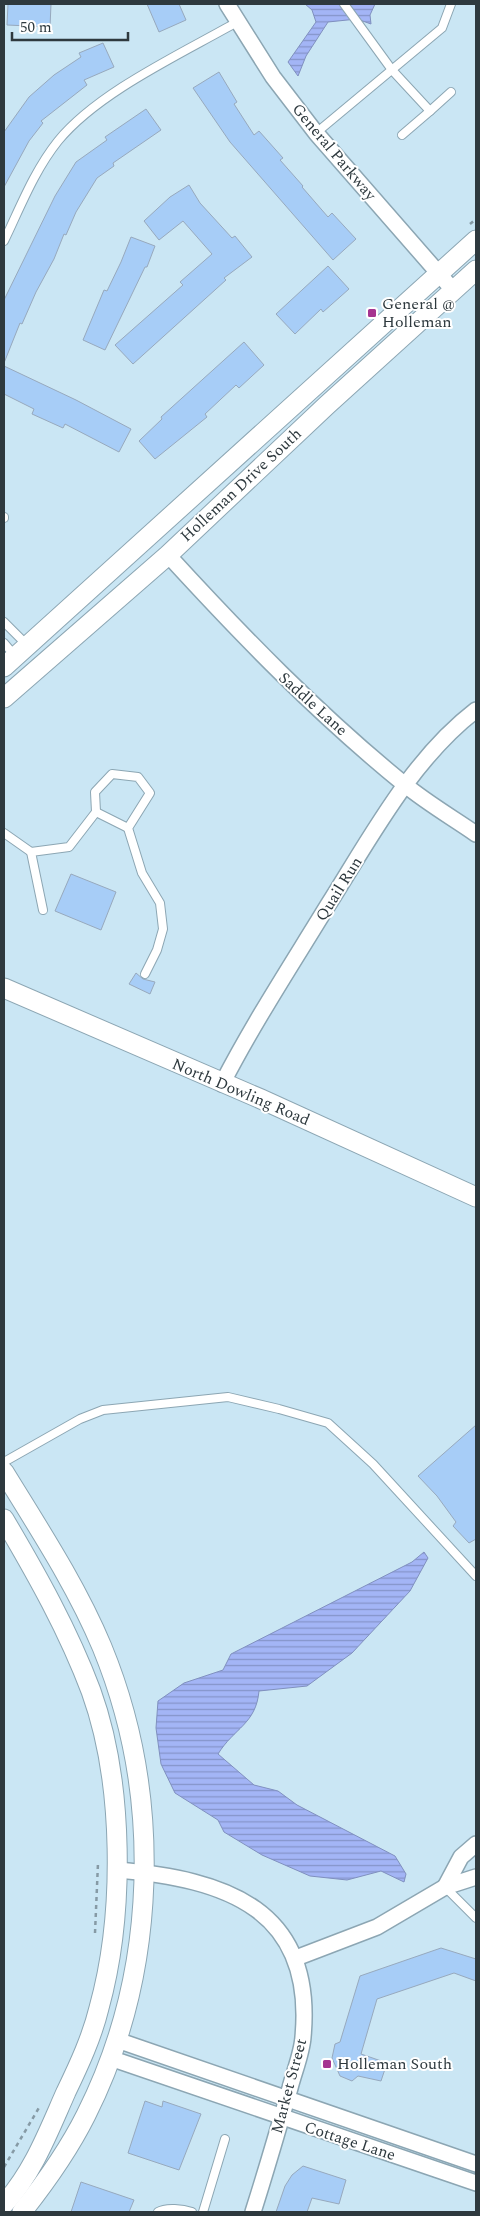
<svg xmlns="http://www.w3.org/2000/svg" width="480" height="2216" font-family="Spectral,serif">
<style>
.water{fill:url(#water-rules);stroke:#8090bf}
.building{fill:#a7cdf7;stroke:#97a9bd}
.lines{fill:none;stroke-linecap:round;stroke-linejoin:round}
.service-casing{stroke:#8ca6b3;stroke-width:10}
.minor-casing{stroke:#8ca6b3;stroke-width:18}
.tertiary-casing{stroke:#8ca6b3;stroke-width:21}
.path{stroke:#869aa5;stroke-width:2.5;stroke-dasharray:4 4;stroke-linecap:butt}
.service{stroke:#fff;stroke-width:8}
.minor{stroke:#fff;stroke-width:15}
.tertiary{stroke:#fff;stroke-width:19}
.poi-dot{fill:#a53490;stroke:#fff;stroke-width:2}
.labels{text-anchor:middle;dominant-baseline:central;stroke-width:4;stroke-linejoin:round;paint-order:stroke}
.street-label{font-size:16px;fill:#2e393e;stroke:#fff}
.poi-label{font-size:16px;fill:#2e393e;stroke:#fff;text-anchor:start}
</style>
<defs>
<pattern id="water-rules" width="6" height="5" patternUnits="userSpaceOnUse" patternTransform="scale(1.25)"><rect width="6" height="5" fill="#a3b5f6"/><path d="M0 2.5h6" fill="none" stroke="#8594c9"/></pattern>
</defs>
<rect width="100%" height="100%" fill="#cae6f4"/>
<!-- water -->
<g class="water">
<polygon points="305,4 375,4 370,15 371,24 357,19 328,22 306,56 298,76 288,62 316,22 312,10"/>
<path d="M424,1552L428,1558L410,1591L352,1653L307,1686L259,1691C256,1724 234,1728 218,1754L254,1785L278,1791L297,1805L395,1856L406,1874L404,1882L381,1871L347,1880L310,1876L262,1855L224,1832L218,1820L175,1793L161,1764L156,1728L158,1701L184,1683L223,1670L231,1654L412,1562Z"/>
</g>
<!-- building -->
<g class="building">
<polygon points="8,4 51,4 50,27 7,25"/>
<polygon points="147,4 179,4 186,20 159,32"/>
<polygon points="103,43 114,67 84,80 87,85 41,121 43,123 29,141 4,187 4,132 29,97 54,75 81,57 79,53"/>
<polygon points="219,72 237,102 234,104 254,135 259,131 283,158 280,160 303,186 302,187 328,217 332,213 356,239 333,260 230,142 193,88"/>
<polygon points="146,109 161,130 113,163 114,166 97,178 76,212 66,235 64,234 54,259 36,292 22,324 20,323 4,363 4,300 55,196 76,162 107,140 105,137"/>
<polygon points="189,185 200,203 232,238 235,236 252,257 224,278 226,280 133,364 115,345 183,285 180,282 212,254 183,221 159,240 144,221 170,197"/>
<polygon points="131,237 155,246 147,267 145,267 105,350 83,340 104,290 107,291 121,262"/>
<polygon points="328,266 349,289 323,312 321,309 295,334 276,314"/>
<polygon points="244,342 264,365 239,388 236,385 205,414 207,417 155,459 139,441 162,419 161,417"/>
<polygon points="4,366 76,400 131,429 119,452 65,424 63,428 32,414 34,409 4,394"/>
<polygon points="71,874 116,892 101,930 55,911"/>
<polygon points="136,973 143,979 155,982 150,994 129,984"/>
<polygon points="476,1425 476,1539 469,1543 453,1526 456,1522 437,1496 418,1476"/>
<polygon points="441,1948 476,1959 476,1981 454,1973 377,1999 361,2054 387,2063 381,2081 358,2076 352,2081 340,2076 332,2058 335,2044 340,2042 360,1976"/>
<polygon points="145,2101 162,2107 163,2101 201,2114 179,2170 128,2153"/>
<polygon points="303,2166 346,2180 339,2204 312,2198 307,2212 276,2212 285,2186 292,2175"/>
<polygon points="81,2182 134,2200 129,2212 71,2212"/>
</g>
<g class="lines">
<!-- service casing -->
<g class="service-casing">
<g id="service">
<polyline points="344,4 392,70 430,111 402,135"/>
<polyline points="430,111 451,92"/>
<polyline points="316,133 442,28 451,4"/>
<path d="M4,241C20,208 34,171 58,141C98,92 181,54 237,22"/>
<polyline points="4,517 4,518"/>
<polyline points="4,622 27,645"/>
<polyline points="4,643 15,656"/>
<polyline points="96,812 128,828"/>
<polyline points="4,833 31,852"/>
<polyline points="43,910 31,852 69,847 96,812 95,792 112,774 138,777 150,793 128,828 142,873 160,903 163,929 157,950 145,974"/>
<polyline points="4,1462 80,1419 103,1410 228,1397 279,1409 328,1423 373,1464 476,1576"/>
<polyline points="445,1887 476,1918"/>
<path d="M158,2212C166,2207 183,2209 192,2212"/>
<polyline points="203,2212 225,2139"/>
</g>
</g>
<!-- minor casing -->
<g class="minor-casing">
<g id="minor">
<polyline points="227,4 273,77 316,133 454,291"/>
<path d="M168,555C243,637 318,714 404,784C427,803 453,818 476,834"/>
<path d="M222,1084C254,1022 292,964 328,905C371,837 412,759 476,710"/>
<path d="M117,1870C226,1879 315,1909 303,2037C302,2053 294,2072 290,2088C278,2130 266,2171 253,2212"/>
<polyline points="445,1887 461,1857 476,1844"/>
<polyline points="296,1958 377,1927 445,1887 476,1877"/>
<polyline points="117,2040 476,2164"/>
<polyline points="110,2058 476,2183"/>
</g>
</g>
<!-- tertiary casing -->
<g class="tertiary-casing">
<g id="tertiary">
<polyline points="4,667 476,240"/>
<polyline points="4,698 168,555 327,405 476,270"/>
<polyline points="4,988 261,1099 476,1197"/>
<path d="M4,1472C39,1529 76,1585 102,1647C163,1795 158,1972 86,2115C69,2149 45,2183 22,2212"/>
<path d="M4,1519C37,1575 68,1630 91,1691C124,1782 125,1914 99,2008C92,2037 79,2065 66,2092C49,2130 33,2173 4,2204"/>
</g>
</g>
<!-- path -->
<g class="path">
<polyline points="470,224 476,219"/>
<polyline points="95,1933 98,1863"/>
<polyline points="4,2167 40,2106"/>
</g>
<!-- service -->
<use href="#service" class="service"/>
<!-- minor -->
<use href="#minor" class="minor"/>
<!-- tertiary -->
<use href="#tertiary" class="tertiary"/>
</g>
<!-- markers -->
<g class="poi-dot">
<rect x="367" y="308" width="10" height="10" rx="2.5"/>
<rect x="322" y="2059" width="10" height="10" rx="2.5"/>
</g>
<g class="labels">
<!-- street labels -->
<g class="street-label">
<text transform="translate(334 152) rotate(50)">General Parkway</text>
<text transform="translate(241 485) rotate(-43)">Holleman Drive South</text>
<text transform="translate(313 704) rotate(42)">Saddle Lane</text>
<text transform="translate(339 889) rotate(-58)">Quail Run</text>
<text transform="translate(241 1092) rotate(23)">North Dowling Road</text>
<text transform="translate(289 2086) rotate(-75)">Market Street</text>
<text transform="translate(350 2141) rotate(18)">Cottage Lane</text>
</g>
<!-- poi labels -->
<g class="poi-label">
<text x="382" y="304">General @<tspan x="382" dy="18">Holleman</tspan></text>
<text x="337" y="2064">Holleman South</text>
</g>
</g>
<!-- border -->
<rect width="480" height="2216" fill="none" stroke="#2e393e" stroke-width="10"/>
<!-- scale -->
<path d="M12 32v8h116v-8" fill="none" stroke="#2e393e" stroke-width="2.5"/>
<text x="20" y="32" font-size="15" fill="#2e393e" stroke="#ffffff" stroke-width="4" paint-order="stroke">50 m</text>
</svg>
